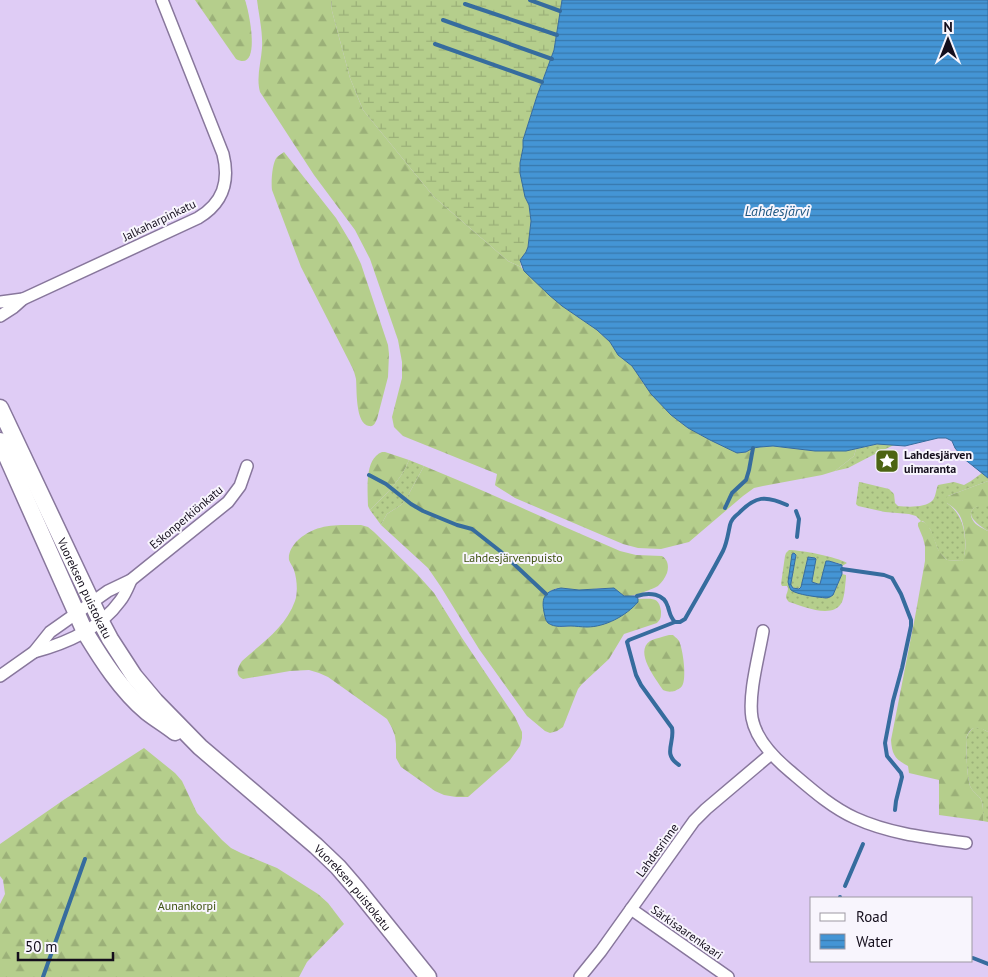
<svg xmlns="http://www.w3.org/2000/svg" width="988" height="977" font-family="'PT Sans',sans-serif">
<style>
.grass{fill:url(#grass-dots)}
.forest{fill:url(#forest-firs)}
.wetland{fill:url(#wetland-marsh)}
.water{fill:url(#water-rules);stroke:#366c9e}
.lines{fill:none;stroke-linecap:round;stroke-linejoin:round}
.stream{stroke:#366c9e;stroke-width:4}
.street-casing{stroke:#88779c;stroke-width:14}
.secondary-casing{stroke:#88779c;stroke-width:19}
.street{stroke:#fff;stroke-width:11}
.secondary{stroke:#fff;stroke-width:16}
.labels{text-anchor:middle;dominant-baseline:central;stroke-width:4;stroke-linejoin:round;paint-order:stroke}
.street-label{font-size:12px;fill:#140e1c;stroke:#f8f5fd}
.poi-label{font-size:12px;font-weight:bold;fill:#140e1c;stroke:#f8f5fd;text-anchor:start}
.park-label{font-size:12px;fill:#405413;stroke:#f8f5fd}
.water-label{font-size:14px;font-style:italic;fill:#1e5782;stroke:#f8f5fd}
</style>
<defs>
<pattern id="grass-dots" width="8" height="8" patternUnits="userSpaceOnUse" patternTransform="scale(1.25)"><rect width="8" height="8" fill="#b5ce8c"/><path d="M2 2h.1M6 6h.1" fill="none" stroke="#9bb078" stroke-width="1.8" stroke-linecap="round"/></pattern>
<pattern id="forest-firs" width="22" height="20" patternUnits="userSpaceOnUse" patternTransform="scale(1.25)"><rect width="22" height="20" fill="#b5ce8c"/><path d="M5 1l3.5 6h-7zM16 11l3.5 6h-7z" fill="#9bb078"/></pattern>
<pattern id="wetland-marsh" width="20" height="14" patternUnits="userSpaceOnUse" patternTransform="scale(1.25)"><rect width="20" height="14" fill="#b5ce8c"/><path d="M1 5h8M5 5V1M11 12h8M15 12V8" fill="none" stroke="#9bb078"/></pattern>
<pattern id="water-rules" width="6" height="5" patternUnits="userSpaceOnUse" patternTransform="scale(1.25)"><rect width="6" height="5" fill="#4495d5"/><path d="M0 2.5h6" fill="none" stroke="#3878ac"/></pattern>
</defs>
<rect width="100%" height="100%" fill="#dfccf5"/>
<!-- grass -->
<g class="grass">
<polygon points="877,444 894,445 871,456 848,468 835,471 854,456 856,449"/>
<path d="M409,460L424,466L405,501L401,505L387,514L381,525L370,510C385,495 401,481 409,460Z"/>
<path d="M982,473L988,478V481L948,496L947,503C965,516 967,538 964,559L962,561L947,560L939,552L930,529L923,521H921L916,516L909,514L885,512L858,506L856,504L859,482H860L889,489L894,494L895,503L898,506C908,507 926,508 933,500C936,496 936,489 938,485L954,482L964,485L971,481Z"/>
<path d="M980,505H988V531C978,525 960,512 980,505Z"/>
<path d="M789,550C801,550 837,557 847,563L842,566L841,564L829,561L826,562L820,584H818L812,582V581L816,559L808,557L801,587L797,589L792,587L791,584L796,555L794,553L792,554L790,588L793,591L828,598L834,593L842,574L846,575V578C845,585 845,595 842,602C833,620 803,606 789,602C783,596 788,594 788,588L787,586H782L781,584L785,556L786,553Z"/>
<path d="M975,727L981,728L988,732V822L983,821C983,814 984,803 980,798C976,793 972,791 970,786C966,771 967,754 966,739C968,733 970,730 975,727Z"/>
</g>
<!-- forest -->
<g class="forest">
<path d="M195,0H245C249,11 262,73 236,59Z"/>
<path d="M257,0H331L332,11L350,78L363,110L434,197L508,261L521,267L524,271L562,306L597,330L610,342L618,355L632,366L646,387L671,415L688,428L710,440L737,453L746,452L753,448L760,447L773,446L815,451L856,449L854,456L835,471L822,475L763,486L754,488L743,496L689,542L661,549L638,548L623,544L515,498L496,486L495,485L497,474L403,436L394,427L392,417L402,378V362L398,340L370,259L355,230L314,175L260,92C256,77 261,63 262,48C263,32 259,16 257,0Z"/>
<path d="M284,152L336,218L351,243L361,264L388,345L389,354L388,377L377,419C375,423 374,427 369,426C355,424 357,389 356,379C355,375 354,371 352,367L301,267L272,190C271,182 272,163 277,157C279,155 282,154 284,152Z"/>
<path d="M382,452H385L409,460C401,481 385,495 370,510L368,506C368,489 364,459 382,452Z"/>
<path d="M424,466C490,493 555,523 620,551L636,555L662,556C668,560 669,566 667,573C665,578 662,582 658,586C653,589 630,598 625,596C618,593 615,588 607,588C598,588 589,590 580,590C573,590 567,588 560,588C555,588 550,591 546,594L548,622L560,627L570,626L638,602V599C651,599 659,596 661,611C661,617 661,619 657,623L624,634L609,659L582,684L578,689L563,727L557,731L550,733L545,731L527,716L479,649L441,587L428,568L381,525L387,514L401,505L405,501Z"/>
<path d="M988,481V505C977,505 965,509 974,522C977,526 984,529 988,531V732C978,726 970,725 966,739C967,754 966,771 970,786C972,791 976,793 980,798C984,803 983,814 983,821L939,815V780L909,773L908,766C895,759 892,755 891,740L915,617L925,561V546L923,538L918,526V523L921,521C932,524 934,541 939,551C941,554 944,557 947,560L962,561C968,551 965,528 961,518C958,511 953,507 947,503L946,498L948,496Z"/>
<path d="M361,525L368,527L374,532L417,574L434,593L462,638L515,717L522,732V738L520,746L510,760L468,797H456L444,795L435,791L401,767L396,758V744L395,736L392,728L387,719L328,677L319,673L309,670L290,671L243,679C234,675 238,667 242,661C262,643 286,627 295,601C298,592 297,579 294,570C293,567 290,563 289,560C288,553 292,547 296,542C315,523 336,525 361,525Z"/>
<path d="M669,635H673C676,638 677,638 679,641C683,649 687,679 682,686C680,689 678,689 675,691C670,692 668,692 663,690C656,679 634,652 650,641C656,638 663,637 669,635Z"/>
<polygon points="144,748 175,773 182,781 197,813 222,840 231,848 241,853 277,868 318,894 328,903 344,924 307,962 299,977 0,977 0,904 5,894 3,880 0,876 0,844 65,799"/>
</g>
<!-- wetland -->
<polygon class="wetland" points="331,0 562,0 554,50 537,96 523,140 523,148 522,154 525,197 529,205 531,221 528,247 526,252 520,260 521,267 508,261 434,197 363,110 350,78 332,11"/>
<!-- water -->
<g class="water">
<polygon points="562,0 988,0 988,478 963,458 955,448 952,441 946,438 938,438 905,446 877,444 846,451 815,451 773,446 760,447 753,448 746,452 737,453 710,440 688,428 671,415 651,394 632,366 618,355 610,342 597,330 562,306 549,295 524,271 520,260 526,252 528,247 531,221 529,205 525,197 520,173 520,163 523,148 523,140 537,96 554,50"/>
<path d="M794,553L796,555L791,583V585L793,588L799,589L801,587L808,557L815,558L816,559L812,581V582L818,584H820L826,561H829L842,565V574L833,595L830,597L826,598C818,597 797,595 791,590C789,587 789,585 788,582L792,554Z"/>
<path d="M561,588L579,590L614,588L624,596H637L638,599V602C626,616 605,627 587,627C581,627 576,626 571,626C563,626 555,628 548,623C545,620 545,616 544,612C541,597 545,591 561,588Z"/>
</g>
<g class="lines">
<!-- stream -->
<g class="stream">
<polyline points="530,0 560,11"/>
<polyline points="465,4 557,35"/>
<polyline points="443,20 552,59"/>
<polyline points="435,44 542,82"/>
<polyline points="369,475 386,484 411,504 423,511 457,525 472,529 500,551 546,594"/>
<polyline points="725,508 732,493 746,480 749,470 753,448"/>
<polyline points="796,511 799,519 797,537"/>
<polyline points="842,569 884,575 892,578 901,594 911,620 911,626 902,668 893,701 885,743 887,756 901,773 902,777 896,801 895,810"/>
<path d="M637,596C649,592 664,593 668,607C670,613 670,617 675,622H680L685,619C698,596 711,574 723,551C727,543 728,534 730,525C731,520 735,516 739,513C755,496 766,495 787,505"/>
<path d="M675,622L629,640L627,642L636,675L641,685L672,728C675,743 662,754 679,765"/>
<polyline points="845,886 863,844"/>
<polyline points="840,898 840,897"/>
<polyline points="973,958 988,964"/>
<polyline points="43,977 85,859"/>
</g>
<!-- street casing -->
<g class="street-casing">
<g id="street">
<polyline points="0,302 23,299"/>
<path d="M0,316L14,307L23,299L198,218C223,203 230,182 223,154L162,0"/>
<path d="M763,631C759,655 748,694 752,718C756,740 774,758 791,772C811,789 831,807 855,818C890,834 929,838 966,843"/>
<path d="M34,652C67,643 100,629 120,601C125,595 128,587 131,580"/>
<polyline points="0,676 34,652 50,632 108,591 131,580 228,502 240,486 247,466"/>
<polyline points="631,909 728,977"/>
<polyline points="580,977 601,951 694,821 706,809 771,754"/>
</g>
</g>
<!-- secondary casing -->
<g class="secondary-casing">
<g id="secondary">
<path id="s1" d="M0,408L101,622L110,639L134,676L155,701L200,747L316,846L338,867L357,889L428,977"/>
<path d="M0,441L85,632C102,660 121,690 147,712C156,719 166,725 175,732"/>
</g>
</g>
<!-- street -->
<use href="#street" class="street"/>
<!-- secondary -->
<use href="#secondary" class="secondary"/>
</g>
<!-- icons -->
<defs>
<g id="sight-square" transform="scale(1.25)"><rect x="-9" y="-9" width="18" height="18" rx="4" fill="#4c6413" stroke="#f8f5fd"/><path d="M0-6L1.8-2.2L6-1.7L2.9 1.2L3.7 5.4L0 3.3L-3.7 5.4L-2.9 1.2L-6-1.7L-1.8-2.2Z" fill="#fff"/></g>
</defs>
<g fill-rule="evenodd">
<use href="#sight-square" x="887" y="461"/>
</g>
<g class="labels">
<!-- street labels -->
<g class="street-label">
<text transform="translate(159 220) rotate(-26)">Jalkaharpinkatu</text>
<text transform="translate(186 517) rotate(-40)">Eskonperkiönkatu</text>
<text stroke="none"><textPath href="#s1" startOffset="199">Vuoreksen puistokatu</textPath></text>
<text transform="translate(657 850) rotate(-54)">Lahdesrinne</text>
<text stroke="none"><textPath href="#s1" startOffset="605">Vuoreksen puistokatu</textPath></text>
<text transform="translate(687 932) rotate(35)">Särkisaarenkaari</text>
</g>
<!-- poi labels -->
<g class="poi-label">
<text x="904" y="454">Lahdesjärven<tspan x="904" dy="14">uimaranta</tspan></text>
</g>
<!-- park labels -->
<g class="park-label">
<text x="513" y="557">Lahdesjärvenpuisto</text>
<text x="187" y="905">Aunankorpi</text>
</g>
<!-- water labels -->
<g class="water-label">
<text x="777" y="211">Lahdesjärvi</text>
</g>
</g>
<!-- legend -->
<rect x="810" y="897" width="162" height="65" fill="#f8f5fd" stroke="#9d99a3"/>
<rect x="820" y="913" width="25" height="8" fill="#ffffff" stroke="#9d99a3"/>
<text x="856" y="922" font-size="15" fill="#140e1c">Road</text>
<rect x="820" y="934" width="25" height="15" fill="url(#water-rules)" stroke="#9d99a3"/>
<text x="856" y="947" font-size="15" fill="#140e1c">Water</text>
<!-- north arrow -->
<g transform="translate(948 40)" stroke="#f8f5fd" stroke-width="4" paint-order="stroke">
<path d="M0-4L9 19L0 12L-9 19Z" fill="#140e1c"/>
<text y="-8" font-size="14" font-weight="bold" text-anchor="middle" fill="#140e1c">N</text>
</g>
<!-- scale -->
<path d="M18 952v8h95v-8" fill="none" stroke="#140e1c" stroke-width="2.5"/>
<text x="25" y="952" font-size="15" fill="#140e1c" stroke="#f8f5fd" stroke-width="4" paint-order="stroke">50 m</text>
</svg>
